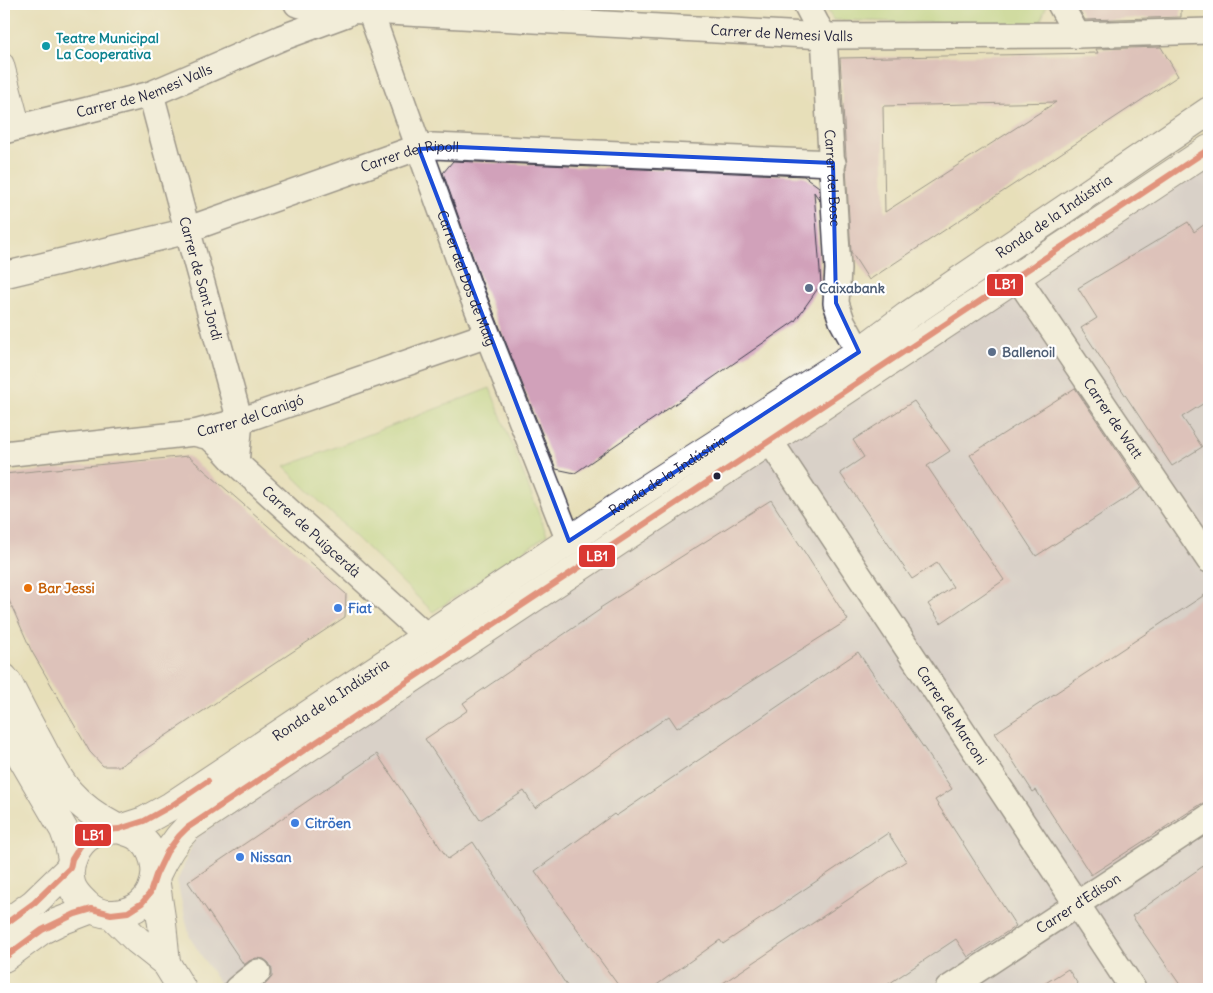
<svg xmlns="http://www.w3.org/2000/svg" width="1213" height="993" font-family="Delius,sans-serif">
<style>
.industrial{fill:#c7c0d9}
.green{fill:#b3d881;stroke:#6a7d5e}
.building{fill:#d1a1ba;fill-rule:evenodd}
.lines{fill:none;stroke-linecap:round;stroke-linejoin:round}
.pedestrian-casing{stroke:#403e4e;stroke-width:21}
.minor-casing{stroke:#403e4e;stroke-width:28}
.tertiary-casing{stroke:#403e4e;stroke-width:30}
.primary-casing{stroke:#403e4e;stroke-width:30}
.pedestrian{stroke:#fff;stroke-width:19}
.minor{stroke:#fff;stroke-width:25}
.tertiary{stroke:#fff;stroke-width:28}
.primary{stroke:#fff;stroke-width:28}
.bus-1-casing{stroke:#fff;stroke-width:10}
.bus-1{stroke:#da3832;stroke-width:6}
.marked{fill:none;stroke:#1d4ed8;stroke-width:4;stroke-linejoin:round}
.culture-dot{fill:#0f9aa8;stroke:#fff;stroke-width:2}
.service-dot{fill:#5c6f8a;stroke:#fff;stroke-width:2}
.bus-dot{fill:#22223b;stroke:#fff;stroke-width:2}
.food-dot{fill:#e8710a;stroke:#fff;stroke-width:2}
.shop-dot{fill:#3f7fe0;stroke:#fff;stroke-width:2}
.labels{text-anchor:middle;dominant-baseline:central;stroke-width:4.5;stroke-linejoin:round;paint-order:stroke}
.street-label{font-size:14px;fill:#22223b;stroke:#fff}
.culture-label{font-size:14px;font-weight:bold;fill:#0d838f;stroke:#fff;text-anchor:start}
.service-label{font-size:14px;font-weight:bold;fill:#4e5e75;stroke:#fff;text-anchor:start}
.food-label{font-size:14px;font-weight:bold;fill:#c56008;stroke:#fff;text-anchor:start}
.shop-label{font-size:14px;font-weight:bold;fill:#366cbe;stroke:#fff;text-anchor:start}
.line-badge{stroke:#fff;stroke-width:2}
.badge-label{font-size:14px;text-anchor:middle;font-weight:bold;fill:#fff}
</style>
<rect width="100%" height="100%" fill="#fff"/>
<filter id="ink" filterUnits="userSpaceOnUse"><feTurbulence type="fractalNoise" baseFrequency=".02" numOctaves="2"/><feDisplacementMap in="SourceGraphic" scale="10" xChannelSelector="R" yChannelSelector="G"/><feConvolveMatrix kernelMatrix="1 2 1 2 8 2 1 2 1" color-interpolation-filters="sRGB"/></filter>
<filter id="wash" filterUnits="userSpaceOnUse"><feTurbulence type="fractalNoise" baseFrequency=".0096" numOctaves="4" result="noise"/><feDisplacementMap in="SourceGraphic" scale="20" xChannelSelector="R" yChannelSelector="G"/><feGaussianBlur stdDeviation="1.12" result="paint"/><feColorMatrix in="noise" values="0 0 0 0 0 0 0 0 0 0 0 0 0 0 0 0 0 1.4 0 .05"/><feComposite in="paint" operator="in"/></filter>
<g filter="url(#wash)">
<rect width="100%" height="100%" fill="#e7dfb9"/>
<!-- industrial -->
<polygon class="industrial" points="1209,135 1209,989 223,989 190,938 177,882 195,838"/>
<!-- green -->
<g class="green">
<polygon points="825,4 1047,4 1039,26 833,20"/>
<polygon points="490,388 547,535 433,612 284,467"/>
</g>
<g id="blocks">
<!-- building -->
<g class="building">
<polygon points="1076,4 1181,4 1181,17 1085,20"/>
<path d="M1161,47L1178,76L869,280L851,252L846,167L847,163L846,156L840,58L1098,53L1096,49ZM1056,102L885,212L883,106Z"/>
<polygon points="453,161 804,176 819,187 820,201 814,192 821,284 795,321 575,473 556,469 481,280 443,173"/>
<polygon points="1209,221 1209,400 1182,417 1202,447 1172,466 1081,328 1097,318 1078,288 1188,222 1194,232"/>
<polygon points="1075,388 1142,488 1036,556 970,455"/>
<polygon points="914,401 950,451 927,466 1004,580 941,623 928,604 953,587 937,563 912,579 840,473 864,457 853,440"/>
<polygon points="188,456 346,594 345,617 120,766 103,766 90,752 31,650 4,589 4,474"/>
<polygon points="771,500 848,620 677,728 669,716 535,808 524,791 480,820 425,739 468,710 463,703 601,609 600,608"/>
<polygon points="1209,592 1209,799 1091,875 1036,790 1033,792 995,733"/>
<polygon points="858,652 952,789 935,800 1016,926 968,957 956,939 881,989 714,989 906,861 888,833 723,944 720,940 651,989 621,989 535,871 614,814 616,816"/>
<polygon points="377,754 448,859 473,842 569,989 261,989 272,977 272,969 269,963 264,959 256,958 249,961 244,965 188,882"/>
<polygon points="1209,862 1209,989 1183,989 1132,916"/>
<polygon points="1068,969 1081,989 1036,989"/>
</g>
</g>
</g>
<g filter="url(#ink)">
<use href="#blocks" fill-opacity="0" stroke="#403e4e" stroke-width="1"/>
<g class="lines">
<!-- pedestrian casing -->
<g class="pedestrian-casing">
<polyline id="pedestrian" points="4,63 19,119 23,126"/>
</g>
<!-- minor casing -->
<g class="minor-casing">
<g id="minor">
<path id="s1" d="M297,4L320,10L370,11L824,36L1077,35L1209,31"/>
<path id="s2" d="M806,4L816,23L824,36L838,269L836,303L842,321L859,352"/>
<polyline points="1060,4 1077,35"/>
<path id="s3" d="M370,11L468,285L569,541"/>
<path id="s4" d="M151,94L187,229L240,421L236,463"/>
<path id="s5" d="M4,131L151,94L281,38L346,14"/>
<path id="s6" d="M4,275L175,234L408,151L433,146L833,163"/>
<path id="s7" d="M1017,277L1209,560"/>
<path id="s8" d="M194,433L210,437L224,450L236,463L426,636"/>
<path id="s9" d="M770,441L1133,989"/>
<path id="s10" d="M4,454L194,433L240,421L487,335"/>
<polyline points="237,989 258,972"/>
<path id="s11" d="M948,989L1209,817"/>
</g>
</g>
<!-- tertiary casing -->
<g class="tertiary-casing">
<g id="tertiary">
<path id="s12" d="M119,829L144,821L171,806L569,541L615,509L859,352L907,316L1209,111"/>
<path d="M156,875C164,858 173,842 187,828L1209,149"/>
<polyline points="4,925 34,903 70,868"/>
<polyline points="4,958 42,930 58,922 92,909"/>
</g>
</g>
<!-- primary casing -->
<g class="primary-casing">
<g id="primary">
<path d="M4,678L8,683C18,703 29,724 40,744C49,761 57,778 69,792C82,807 100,819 117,828C123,831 129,832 135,835C155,846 160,872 151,891C144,906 129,913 114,914C104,915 93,911 86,904C80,898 73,892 71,883C66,865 77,842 93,834C101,830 109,830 119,829"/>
<polyline points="4,727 64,830 69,844 72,859"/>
<polyline points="155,878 162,924 166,963"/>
<polyline points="111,914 137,940 166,963 182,989"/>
</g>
</g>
<!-- pedestrian -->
<use href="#pedestrian" class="pedestrian"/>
<!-- minor -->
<use href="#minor" class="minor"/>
<!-- tertiary -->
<use href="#tertiary" class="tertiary"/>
<!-- primary -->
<use href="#primary" class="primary"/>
<!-- bus-1 casing -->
<g class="bus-1-casing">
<g id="bus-1">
<polyline points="4,925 34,903 70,868 72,859 84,840 92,835 105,830 119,829 144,821 171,806 208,781"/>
<polyline points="4,958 42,930 75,914 92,909 111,914 128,912 142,903 150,893 156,875 167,852 179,836 187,828 1209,149"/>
</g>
</g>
<!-- bus-1 -->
<use href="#bus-1" class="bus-1"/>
</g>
</g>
<!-- marked area -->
<path d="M0 0H1213V993H0ZM458,147L833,163L836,303L859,352L569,541L419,149Z" fill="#e7dfb9" fill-opacity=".55" fill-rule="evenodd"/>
<path class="marked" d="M458,147L833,163L836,303L859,352L569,541L419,149Z"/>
<!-- markers -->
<circle class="culture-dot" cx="46" cy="46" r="5"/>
<g class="service-dot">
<circle cx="809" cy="288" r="5"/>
<circle cx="992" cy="352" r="5"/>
</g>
<circle class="bus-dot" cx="717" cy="476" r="4.5"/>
<circle class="food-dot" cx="28" cy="588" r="5"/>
<g class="shop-dot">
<circle cx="338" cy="608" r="5"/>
<circle cx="295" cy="823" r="5"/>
<circle cx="240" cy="857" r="5"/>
</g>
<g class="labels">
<!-- street labels -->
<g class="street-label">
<text stroke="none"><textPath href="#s1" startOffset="486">Carrer de Nemesi Valls</textPath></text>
<text stroke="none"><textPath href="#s5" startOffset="146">Carrer de Nemesi Valls</textPath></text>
<text stroke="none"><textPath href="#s6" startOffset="424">Carrer del Ripoll</textPath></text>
<text stroke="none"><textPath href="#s2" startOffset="179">Carrer del Bosc</textPath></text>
<text stroke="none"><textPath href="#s12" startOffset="1119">Ronda de la Indústria</textPath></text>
<text stroke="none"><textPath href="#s3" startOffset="284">Carrer del Dos de Maig</textPath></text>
<text stroke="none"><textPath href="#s4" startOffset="191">Carrer de Sant Jordi</textPath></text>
<text stroke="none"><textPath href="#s10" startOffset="250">Carrer del Canigó</textPath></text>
<text stroke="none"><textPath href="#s7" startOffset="171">Carrer de Watt</textPath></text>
<text stroke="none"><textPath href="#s12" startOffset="654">Ronda de la Indústria</textPath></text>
<text stroke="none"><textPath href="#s8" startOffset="155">Carrer de Puigcerdà</textPath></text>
<text stroke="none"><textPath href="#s12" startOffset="249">Ronda de la Indústria</textPath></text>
<text stroke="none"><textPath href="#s9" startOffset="329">Carrer de Marconi</textPath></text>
<text stroke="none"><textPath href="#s11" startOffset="156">Carrer d'Edison</textPath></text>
</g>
<!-- culture labels -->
<g class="culture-label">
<text x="56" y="38">Teatre Municipal<tspan x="56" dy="16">La Cooperativa</tspan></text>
</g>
<!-- service labels -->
<g class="service-label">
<text x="819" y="288">Caixabank</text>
<text x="1002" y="352">Ballenoil</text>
</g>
<!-- food labels -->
<g class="food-label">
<text x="38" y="588">Bar Jessi</text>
</g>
<!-- shop labels -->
<g class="shop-label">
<text x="348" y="608">Fiat</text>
<text x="305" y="823">Citröen</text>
<text x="250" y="857">Nissan</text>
</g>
</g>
<g class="line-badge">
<rect x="986" y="273" width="38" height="24" rx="5" fill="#da3832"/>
<rect x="578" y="544" width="38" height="24" rx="5" fill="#da3832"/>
<rect x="74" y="823" width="38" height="24" rx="5" fill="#da3832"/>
</g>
<g class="badge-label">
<text x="1005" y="289">LB1</text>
<text x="597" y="561">LB1</text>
<text x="93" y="840">LB1</text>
</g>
<!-- margin -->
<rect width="1213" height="993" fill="none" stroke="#fff" stroke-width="20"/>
</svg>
